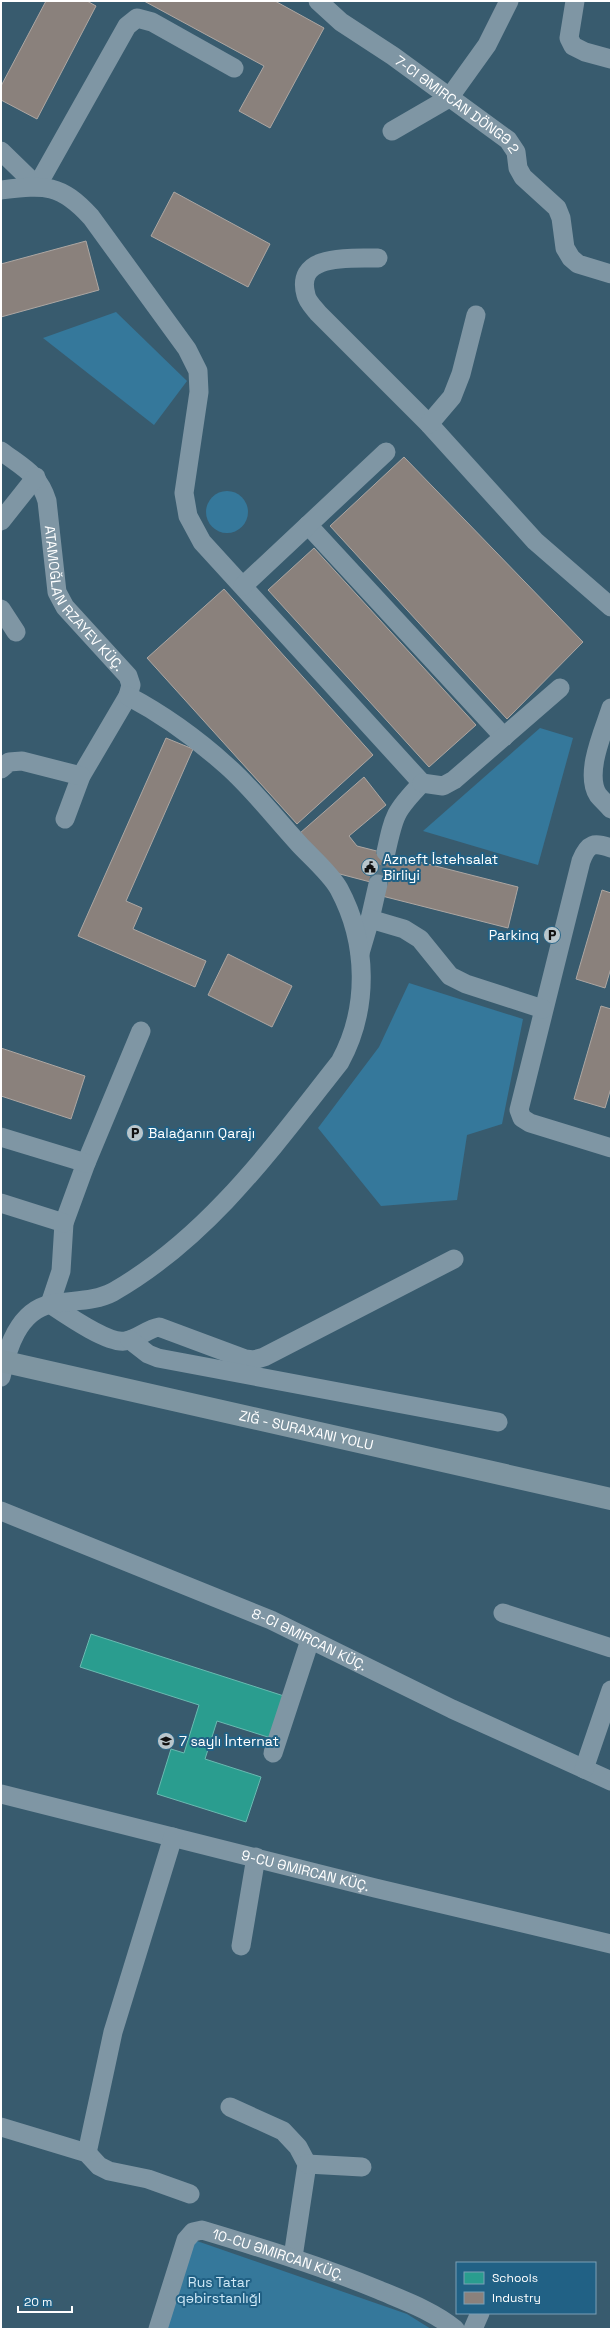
<svg xmlns="http://www.w3.org/2000/svg" width="612" height="2330" font-family="'Space Grotesk',sans-serif">
<style>
.green{fill:#35789b}
.schools{fill:#2a9d8f;stroke:#6abab1}
.industry{fill:#8a817c;stroke:#ada7a3}
.lines{fill:none;stroke-linecap:round;stroke-linejoin:round}
.minor-tunnel{stroke:#567484;stroke-width:19;stroke-dasharray:19 10;stroke-linecap:butt}
.minor{stroke:#7f96a4;stroke-width:19}
.major{stroke:#7e95a1;stroke-width:22}
.labels{text-anchor:middle;dominant-baseline:central;stroke-width:4;stroke-linejoin:round;paint-order:stroke}
.street-label{font-size:14px;fill:#fff;stroke:#216185}
.poi-label{font-size:14px;fill:#fff;stroke:#216185;text-anchor:start}
.park-label{font-size:14px;fill:#cfe9f7;stroke:#216185}
</style>
<rect width="100%" height="100%" fill="#385b6e"/>
<!-- green -->
<g class="green">
<polygon points="116,312 187,381 154,425 43,338"/>
<circle cx="227" cy="512" r="21"/>
<polygon points="540,728 573,738 538,865 423,831"/>
<polygon points="409,983 523,1019 502,1124 467,1135 457,1200 381,1206 318,1128 379,1047"/>
<polygon points="194,2240 407,2314 431,2329 164,2329"/>
</g>
<!-- schools -->
<polygon class="schools" points="91,1634 284,1696 271,1738 217,1721 205,1759 261,1777 246,1822 157,1794 171,1749 184,1753 199,1705 80,1667"/>
<!-- industry -->
<g class="industry">
<polygon points="46,1 87,1 96,6 37,119 1,100 1,86"/>
<polygon points="144,1 275,1 324,28 270,128 239,111 264,66"/>
<polygon points="174,192 270,244 248,287 151,236"/>
<polygon points="86,241 99,290 1,317 1,264"/>
<polygon points="404,457 583,642 507,719 330,526"/>
<polygon points="314,548 476,725 429,767 268,590"/>
<polygon points="224,589 373,755 297,824 147,658"/>
<polygon points="166,738 193,749 126,901 142,908 133,929 206,961 195,987 78,936"/>
<polygon points="364,777 386,805 349,836 357,846 518,887 508,928 382,896 378,884 336,873 300,833"/>
<polygon points="602,890 611,893 611,968 605,988 576,979"/>
<polygon points="228,954 292,986 272,1027 208,995"/>
<polygon points="601,1006 611,1009 611,1088 605,1108 574,1099"/>
<polygon points="1,1048 85,1076 71,1119 1,1096"/>
</g>
<g class="lines">
<!-- minor-tunnel -->
<polyline class="minor-tunnel" points="378,884 386,852"/>
<!-- minor -->
<g class="minor">
<path id="s1" d="M318,1L341,22L393,56L508,140L516,152L518,168L523,177L557,208L561,218L565,248L571,258L578,264L611,274"/>
<polyline points="575,1 569,38 573,46 585,52 611,59"/>
<polyline points="392,131 449,98 487,45 509,1"/>
<polyline points="1,151 37,186 127,26 137,18 152,22 234,68"/>
<path d="M1,190C45,185 60,183 91,217L187,349L198,371L199,392L184,493L188,516L202,542L422,783C395,811 394,815 386,852"/>
<path d="M378,258C353,259 294,252 306,295C307,301 314,308 318,313L429,424L535,541L611,607"/>
<polyline points="429,424 452,397 461,374 476,315"/>
<path id="s2" d="M1,451C22,467 39,474 47,501L57,592L65,607L128,676L131,685L128,696L81,776L65,819"/>
<polyline points="1,521 36,477"/>
<polyline points="308,525 504,737"/>
<polyline points="243,586 386,452"/>
<polyline points="1,609 16,632"/>
<path d="M611,708C604,730 584,773 598,795C602,800 607,804 611,809"/>
<polyline points="1,769 9,762 22,761 81,776"/>
<polyline points="422,783 443,786 454,780 560,688"/>
<path d="M611,848C594,842 588,843 581,861L519,1110L522,1118L530,1123L611,1148"/>
<polyline points="370,919 378,884"/>
<polyline points="360,953 370,919 404,929 420,939 450,976 466,984 543,1009"/>
<path d="M141,1031L86,1163L64,1223L61,1271L50,1304C65,1314 108,1344 125,1341C138,1339 147,1329 159,1327L245,1359L254,1360L264,1357L454,1259"/>
<polyline points="1,1137 86,1163"/>
<polyline points="1,1203 64,1223"/>
<polyline points="130,1340 148,1354 158,1358 498,1422"/>
<path d="M1,1377C7,1349 18,1311 51,1304C72,1300 94,1302 113,1292C209,1237 273,1147 340,1062C369,1009 368,943 339,889C331,874 310,856 299,844C275,818 253,789 227,766C197,739 164,715 128,696"/>
<path id="s3" d="M1,1511L271,1620L452,1709L611,1781"/>
<polyline points="503,1613 611,1648"/>
<polyline points="273,1753 310,1640"/>
<polyline points="584,1769 611,1690"/>
<path id="s4" d="M1,1794L375,1888L611,1944"/>
<polyline points="241,1946 256,1857"/>
<polyline points="230,2107 283,2131 298,2147 307,2164 293,2257"/>
<polyline points="1,2127 87,2153 99,2166 109,2171 148,2179 190,2194"/>
<polyline points="87,2153 113,2032 173,1837"/>
<polyline points="307,2164 362,2167"/>
<path id="s5" d="M158,2329L186,2240L193,2232L202,2230C262,2248 321,2266 379,2290C405,2301 433,2311 455,2329"/>
<polyline points="473,2329 480,2313"/>
</g>
<!-- major -->
<path class="major" id="s6" d="M1,1361L611,1499"/>
</g>
<!-- icons -->
<defs>
<g id="civic-disc" transform="scale(0.9)"><circle r="9.5" fill="#b9c6cc" stroke="#216185"/><path d="M-.6-6.5H3V-4.5H.6V-3L4-1V1h2V6H-6V1h2V-1L-.6-3ZM-1.2 2.5V6h2.4V2.5Z" fill="#111"/></g>
<g id="parking-disc" transform="scale(0.9)"><circle r="9.5" fill="#b9c6cc" stroke="#216185"/><path d="M-3.5-5.5H1a3.5 3.5 0 0 1 0 7H-1V5.5H-3.5ZM-1-3.4V-.6H.8a1.4 1.4 0 0 0 0-2.8Z" fill="#111"/></g>
<g id="school-disc" transform="scale(0.9)"><circle r="9.5" fill="#b9c6cc" stroke="#216185"/><path d="M0-5L7-2L0 1L-7-2ZM-4 1L0 2.5L4 1V4Q0 6-4 4Z" fill="#111"/></g>
</defs>
<g fill-rule="evenodd">
<use href="#civic-disc" x="370" y="867"/>
<use href="#parking-disc" x="552" y="935"/>
<use href="#parking-disc" x="135" y="1133"/>
<use href="#school-disc" x="166" y="1741"/>
</g>
<g class="labels">
<!-- street labels -->
<g class="street-label">
<text stroke="none"><textPath href="#s1" startOffset="174">7-CI ƏMIRCAN DÖNGƏ 2</textPath></text>
<text stroke="none"><textPath href="#s2" startOffset="178">ATAMOĞLAN RZAYEV KÜÇ.</textPath></text>
<text stroke="none"><textPath href="#s6" startOffset="313">ZIĞ - SURAXANI YOLU</textPath></text>
<text stroke="none"><textPath href="#s3" startOffset="334">8-CI ƏMIRCAN KÜÇ.</textPath></text>
<text stroke="none"><textPath href="#s4" startOffset="314">9-CU ƏMIRCAN KÜÇ.</textPath></text>
<text stroke="none"><textPath href="#s5" startOffset="193">10-CU ƏMIRCAN KÜÇ.</textPath></text>
</g>
<!-- poi labels -->
<g class="poi-label">
<text x="383" y="859">Azneft İstehsalat<tspan x="383" dy="16">Birliyi</tspan></text>
<text x="539" y="935" text-anchor="end">Parkinq</text>
<text x="148" y="1133">Balağanın Qarajı</text>
<text x="179" y="1741">7 saylı İnternat</text>
</g>
<!-- park labels -->
<g class="park-label">
<text x="219" y="2282">Rus Tatar<tspan x="219" dy="16">qəbirstanlığl</tspan></text>
</g>
</g>
<!-- border -->
<rect width="612" height="2330" fill="none" stroke="#ffffff" stroke-width="4"/>
<!-- legend -->
<rect x="456" y="2262" width="140" height="52" fill="#216185" stroke="#7aa0b6"/>
<rect x="464" y="2272" width="20" height="12" fill="#2a9d8f" stroke="#7aa0b6"/>
<text x="492" y="2282" font-size="12" fill="#ffffff">Schools</text>
<rect x="464" y="2292" width="20" height="12" fill="#8a817c" stroke="#7aa0b6"/>
<text x="492" y="2302" font-size="12" fill="#ffffff">Industry</text>
<!-- scale -->
<path d="M18 2306v6h54v-6" fill="none" stroke="#ffffff" stroke-width="2"/>
<text x="24" y="2306" font-size="12" fill="#ffffff" stroke="#216185" stroke-width="3" paint-order="stroke">20 m</text>
</svg>
